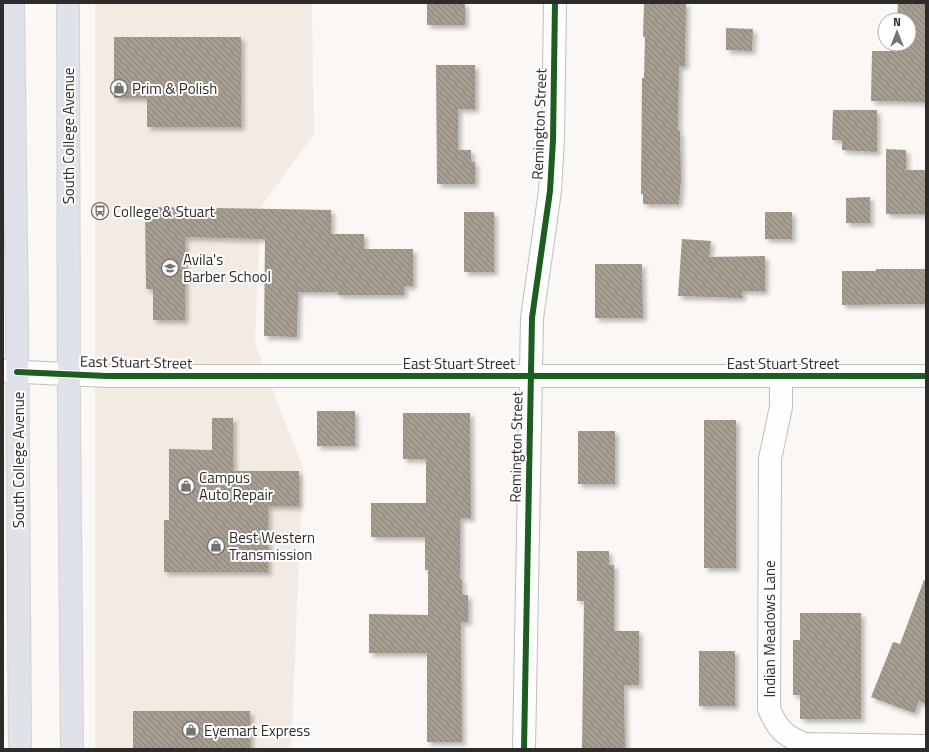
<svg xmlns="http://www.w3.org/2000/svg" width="929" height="752" font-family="'Titillium Web',sans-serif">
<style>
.built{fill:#f3ebe3}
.building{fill:url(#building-back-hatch);filter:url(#shadow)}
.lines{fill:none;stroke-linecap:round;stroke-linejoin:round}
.minor-casing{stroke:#c0bebb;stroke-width:24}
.trunk-casing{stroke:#d4d2d0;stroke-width:24}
.minor{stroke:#fefefd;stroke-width:22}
.trunk{stroke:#e0e2ea;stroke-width:22}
.cycleway-casing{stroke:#fff;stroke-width:8}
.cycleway{stroke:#1b5e20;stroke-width:6}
.labels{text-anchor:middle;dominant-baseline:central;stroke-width:4;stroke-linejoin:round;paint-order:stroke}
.poi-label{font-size:15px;fill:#2e2c2a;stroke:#fff;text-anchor:start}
.street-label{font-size:15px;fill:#2e2c2a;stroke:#fff}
</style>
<defs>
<pattern id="building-back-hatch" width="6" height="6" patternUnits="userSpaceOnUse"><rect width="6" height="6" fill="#a69c8f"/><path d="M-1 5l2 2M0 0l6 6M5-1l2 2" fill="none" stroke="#887f75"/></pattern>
<filter id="shadow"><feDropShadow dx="3.5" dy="3.5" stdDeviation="2" flood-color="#0004"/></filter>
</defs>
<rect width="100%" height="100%" fill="#faf7f4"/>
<!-- built -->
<polygon class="built" points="95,3 312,3 314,134 261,207 255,344 303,468 291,749 95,749"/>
<!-- building -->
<g class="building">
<rect x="427" y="3" width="38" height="22"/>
<polygon points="644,3 686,3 685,66 679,66 678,131 680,131 681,180 679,204 643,204 643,194 641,194 642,78 644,78 645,37 643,37"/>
<polygon points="898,3 926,3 926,102 871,101 872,51 897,51 897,44 909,44 909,20 897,20"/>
<polygon points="726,28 753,29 752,51 726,50"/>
<polygon points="114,37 241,37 241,127 147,127 147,98 114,98"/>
<polygon points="436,65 475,65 475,109 458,109 458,150 471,150 471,161 475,162 475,184 437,184"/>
<polygon points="833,110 877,110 877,152 842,150 842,140 832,140"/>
<polygon points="886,149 906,150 906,170 926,170 926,214 886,214"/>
<polygon points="870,197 870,223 846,223 846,198"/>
<polygon points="145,207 331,210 331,234 364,234 364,249 413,249 413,286 404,286 404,295 338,295 338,292 298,292 297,337 264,336 265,239 185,237 185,320 153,320 153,289 146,289"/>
<rect x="464" y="212" width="30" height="60"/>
<rect x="765" y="212" width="27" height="27"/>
<polygon points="682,239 711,241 709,257 765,256 765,291 742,291 742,298 678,296"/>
<polygon points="595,264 642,264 643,318 595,318"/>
<polygon points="876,269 926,269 926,304 842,305 842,271 876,271"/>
<rect x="317" y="411" width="38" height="35"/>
<polygon points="403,413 470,413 471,518 460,518 460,580 462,580 462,595 468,595 468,622 461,622 462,742 427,742 427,653 369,653 369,614 428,615 428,570 425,570 425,537 371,537 371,503 426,503 426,459 403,459"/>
<polygon points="212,418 233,418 233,471 299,471 299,506 268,506 268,572 164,572 164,520 169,520 169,449 212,450"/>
<rect x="704" y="420" width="32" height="148"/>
<rect x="578" y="431" width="37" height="53"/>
<polygon points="577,551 609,551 609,565 614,565 614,631 639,631 639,685 624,685 625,749 582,749 584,601 577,601"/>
<polygon points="924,580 926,581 926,704 919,701 914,713 871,697 893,642 900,644"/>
<polygon points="800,613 861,613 861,719 800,719 800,695 793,695 793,640 800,640"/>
<rect x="699" y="651" width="36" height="55"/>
<rect x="133" y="711" width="117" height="38"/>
</g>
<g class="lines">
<!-- minor casing -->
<g class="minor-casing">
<g id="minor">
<polyline points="3,371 107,376 926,376"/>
<path d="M781,376V407L770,459L769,709C778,730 784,735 804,744L926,746"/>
<polyline points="524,749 532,318 550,191 553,140 555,3"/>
</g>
</g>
<!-- trunk casing -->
<g class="trunk-casing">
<g id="trunk">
<polyline points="13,3 17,325 20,749"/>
<polyline points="68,3 69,417 72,749"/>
</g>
</g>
<!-- minor -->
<use href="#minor" class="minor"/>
<!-- trunk -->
<use href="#trunk" class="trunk"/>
<!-- cycleway casing -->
<g class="cycleway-casing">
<g id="cycleway">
<polyline points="17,372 107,376 926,376"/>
<polyline points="524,749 532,318 550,191 553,140 555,3"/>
</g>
</g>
<!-- cycleway -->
<use href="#cycleway" class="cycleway"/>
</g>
<!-- icons -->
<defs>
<g id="shop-ring" transform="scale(0.9)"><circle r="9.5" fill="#fff" stroke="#757371" stroke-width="1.5"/><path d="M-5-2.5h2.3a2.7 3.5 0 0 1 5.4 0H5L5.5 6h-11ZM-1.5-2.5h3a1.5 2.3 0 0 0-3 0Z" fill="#757371"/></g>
<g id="bus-ring" transform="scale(0.9)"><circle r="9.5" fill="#fff" stroke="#757371" stroke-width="1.5"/><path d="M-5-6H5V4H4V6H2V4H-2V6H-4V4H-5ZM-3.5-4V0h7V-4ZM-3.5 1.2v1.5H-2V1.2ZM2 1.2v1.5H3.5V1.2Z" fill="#757371"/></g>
<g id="school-ring" transform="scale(0.9)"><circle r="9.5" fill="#fff" stroke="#757371" stroke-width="1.5"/><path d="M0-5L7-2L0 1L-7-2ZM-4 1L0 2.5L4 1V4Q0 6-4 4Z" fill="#757371"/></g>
</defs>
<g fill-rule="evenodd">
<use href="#shop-ring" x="119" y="88"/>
<use href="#bus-ring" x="100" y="211"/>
<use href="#school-ring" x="170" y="268"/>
<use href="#shop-ring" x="186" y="486"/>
<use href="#shop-ring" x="216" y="546"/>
<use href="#shop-ring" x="191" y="730"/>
</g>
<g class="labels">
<!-- poi labels -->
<g class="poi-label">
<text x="132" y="88">Prim &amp; Polish</text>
<text x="113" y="211">College &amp; Stuart</text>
<text x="183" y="259">Avila's<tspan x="183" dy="17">Barber School</tspan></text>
<text x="199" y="477">Campus<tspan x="199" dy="17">Auto Repair</tspan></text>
<text x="229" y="537">Best Western<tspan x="229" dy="17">Transmission</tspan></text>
<text x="204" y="730">Eyemart Express</text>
</g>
<!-- street labels -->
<g class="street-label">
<text transform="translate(539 124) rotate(-88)">Remington Street</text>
<text transform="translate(68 136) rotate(-90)">South College Avenue</text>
<text transform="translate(136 362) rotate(1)">East Stuart Street</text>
<text x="459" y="363">East Stuart Street</text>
<text x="783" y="363">East Stuart Street</text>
<text transform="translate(516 447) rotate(-89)">Remington Street</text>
<text transform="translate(18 460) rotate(-90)">South College Avenue</text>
<text transform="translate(769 629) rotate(-90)">Indian Meadows Lane</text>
</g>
</g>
<!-- border -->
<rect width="929" height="752" fill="none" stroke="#2e2c2a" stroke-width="8"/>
<!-- north arrow -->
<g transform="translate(897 32)"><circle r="19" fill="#ffffff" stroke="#ababaa"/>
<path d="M0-3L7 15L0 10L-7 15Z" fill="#757371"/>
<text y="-6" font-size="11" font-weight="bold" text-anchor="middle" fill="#2e2c2a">N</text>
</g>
</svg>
